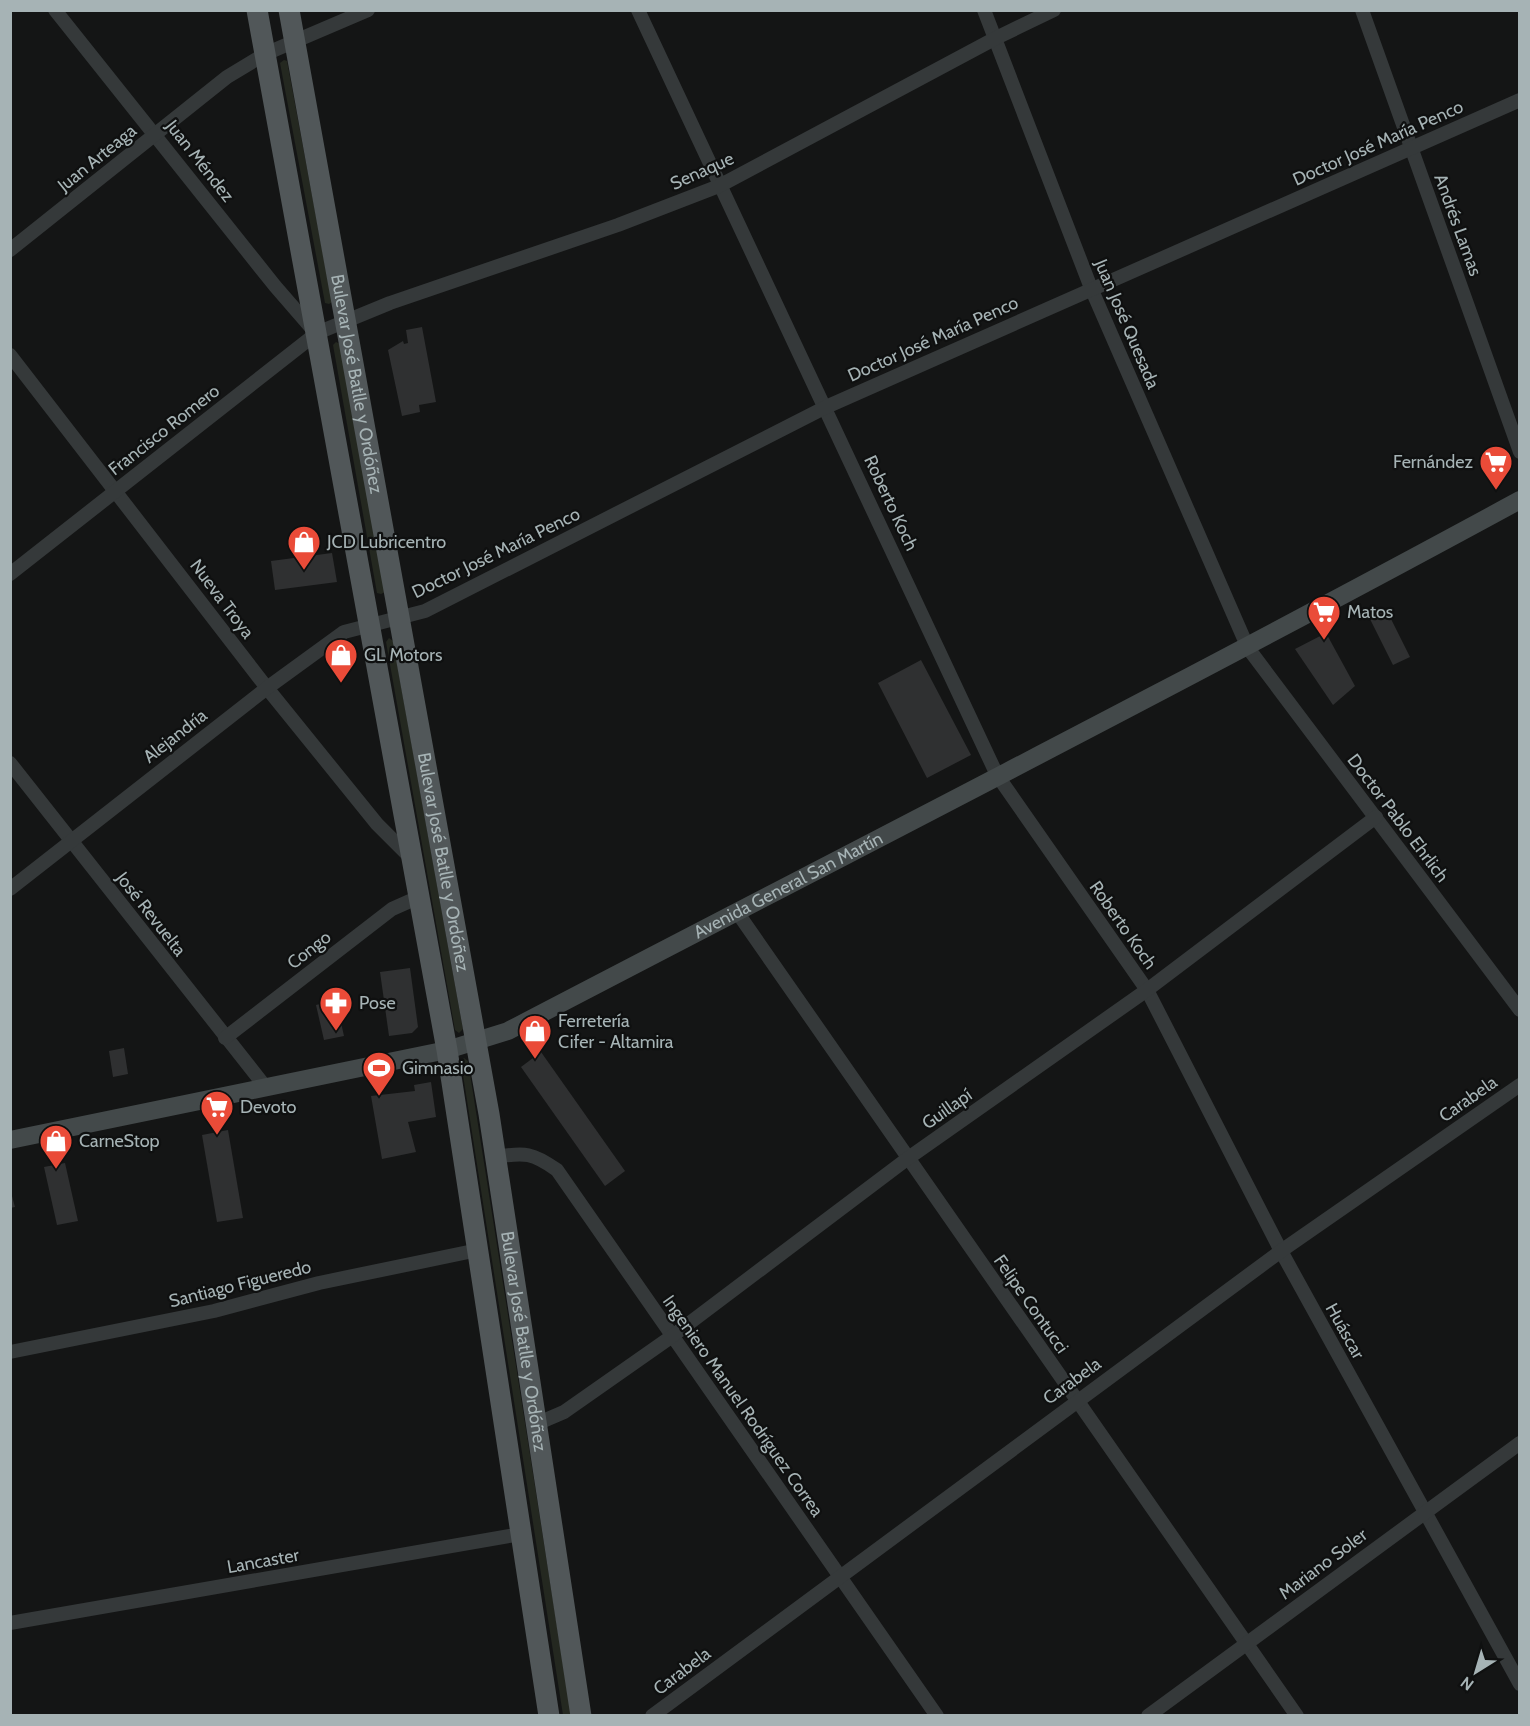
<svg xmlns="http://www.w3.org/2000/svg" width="1530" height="1726" font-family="Cabin,sans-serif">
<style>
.green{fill:#242820}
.building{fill:#2f3031}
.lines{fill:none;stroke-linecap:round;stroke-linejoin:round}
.minor{stroke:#35393a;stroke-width:14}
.secondary{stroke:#43494a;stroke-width:18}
.primary{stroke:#515759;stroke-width:21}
.labels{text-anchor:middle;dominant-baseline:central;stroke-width:4.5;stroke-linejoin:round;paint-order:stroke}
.street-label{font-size:18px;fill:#a6b3b5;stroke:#0f1010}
.poi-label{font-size:18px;fill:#a6b3b5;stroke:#0f1010;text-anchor:start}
</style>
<rect width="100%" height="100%" fill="#141515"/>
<!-- green -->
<g class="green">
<polygon points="284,60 287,61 332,302 329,304 325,303 280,63"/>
<polygon points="336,342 340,344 385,592 381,594 377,593 333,345"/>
<polygon points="389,638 393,641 463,1029 459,1033 455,1030 386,642"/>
<polygon points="464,1058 468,1061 571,1715 563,1715 461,1062"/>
</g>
<!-- building -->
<g class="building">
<polygon points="422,327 436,402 419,405 420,412 402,416 388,350 403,341 404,344 408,343 406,330"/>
<polygon points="332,553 337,582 275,590 271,561"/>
<polygon points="1386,609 1410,657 1393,665 1369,617"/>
<polygon points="1326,633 1355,686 1333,705 1295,649"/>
<polygon points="921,660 971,755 927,778 878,683"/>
<polygon points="410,968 418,1027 412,1033 389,1036 380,972"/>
<polygon points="336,1000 344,1036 324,1040 316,1005"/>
<polygon points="124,1048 128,1074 113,1077 109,1051"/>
<polygon points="541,1052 625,1171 605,1186 521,1067"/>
<polygon points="431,1082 436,1117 408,1122 416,1152 382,1159 371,1096 415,1091 414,1085"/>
<polygon points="228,1130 243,1218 217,1222 202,1135"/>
<polygon points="65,1163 78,1221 57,1225 44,1167"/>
<polygon points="10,1189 15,1207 10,1208"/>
</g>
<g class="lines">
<!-- minor -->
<g class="minor">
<polyline points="55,10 275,286 314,331"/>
<polyline points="638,10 997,775 1147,990 1281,1251 1520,1684"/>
<polyline points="984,10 1091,288 1248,648 1520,1010"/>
<polyline points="1362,10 1520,452"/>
<polyline points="10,250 227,77 265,54 368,10"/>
<polyline points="10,355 267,688 377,824 411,858"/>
<polyline points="10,574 317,333 390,303 618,225 719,186 996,38 1054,10"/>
<polyline points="10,763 264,1085"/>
<polyline points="10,889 267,688 344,632 425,611 826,407 1520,100"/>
<polyline points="737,912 1297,1716"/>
<polyline points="225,1038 392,909 419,897"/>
<path d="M496,1157C525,1152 533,1153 557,1170L937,1716"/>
<polyline points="10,1352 214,1311 319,1283 478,1250"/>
<polyline points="536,1424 564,1412 671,1337 907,1159 1147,990 1376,817"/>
<polyline points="10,1623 521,1534"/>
<polyline points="652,1716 1281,1251 1520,1085"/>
<polyline points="1148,1716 1520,1443"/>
</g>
<!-- secondary -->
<path class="secondary" id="s1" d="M10,1140L447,1050L508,1031C845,855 1185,682 1520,500"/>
<!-- primary -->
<g class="primary">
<polyline points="257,10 447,1050 549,1716"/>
<path id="s2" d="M289,10L489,1114L581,1716"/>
</g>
</g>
<!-- icons -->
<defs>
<g id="supermarket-pin" transform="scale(1.725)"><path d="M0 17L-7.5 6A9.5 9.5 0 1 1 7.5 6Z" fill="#ea4b38" stroke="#0f1010"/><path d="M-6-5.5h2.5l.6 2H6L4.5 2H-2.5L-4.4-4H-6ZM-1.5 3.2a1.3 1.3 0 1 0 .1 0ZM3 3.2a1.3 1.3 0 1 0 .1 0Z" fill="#fff"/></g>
<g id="shop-pin" transform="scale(1.725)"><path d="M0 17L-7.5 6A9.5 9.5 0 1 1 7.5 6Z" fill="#ea4b38" stroke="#0f1010"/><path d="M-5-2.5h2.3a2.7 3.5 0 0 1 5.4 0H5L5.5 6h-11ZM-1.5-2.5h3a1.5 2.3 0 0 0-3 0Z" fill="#fff"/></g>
<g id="pharmacy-pin" transform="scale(1.725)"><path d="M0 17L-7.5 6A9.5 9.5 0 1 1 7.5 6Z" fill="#ea4b38" stroke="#0f1010"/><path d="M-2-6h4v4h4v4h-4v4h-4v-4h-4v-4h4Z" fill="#fff"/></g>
<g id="stadium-pin" transform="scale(1.725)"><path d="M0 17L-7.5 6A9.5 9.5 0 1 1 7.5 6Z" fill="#ea4b38" stroke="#0f1010"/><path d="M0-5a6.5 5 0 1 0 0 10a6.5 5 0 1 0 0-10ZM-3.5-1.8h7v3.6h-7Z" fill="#fff"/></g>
</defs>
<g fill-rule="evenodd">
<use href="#supermarket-pin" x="1496" y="462"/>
<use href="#shop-pin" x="304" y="542"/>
<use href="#supermarket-pin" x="1324" y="612"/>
<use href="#shop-pin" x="341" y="655"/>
<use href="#pharmacy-pin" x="336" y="1003"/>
<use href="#shop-pin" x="535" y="1031"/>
<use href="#stadium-pin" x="379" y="1068"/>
<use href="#supermarket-pin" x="217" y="1107"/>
<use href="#shop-pin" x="56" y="1141"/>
</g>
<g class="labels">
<!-- street labels -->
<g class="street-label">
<text transform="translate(1378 143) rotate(-24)">Doctor José María Penco</text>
<text transform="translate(97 158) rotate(-39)">Juan Arteaga</text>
<text transform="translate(200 161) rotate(52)">Juan Méndez</text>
<text transform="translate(702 171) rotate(-24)">Senaque</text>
<text transform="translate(1458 225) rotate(70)">Andrés Lamas</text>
<text transform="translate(1127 324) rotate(67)">Juan José Quesada</text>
<text transform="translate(933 339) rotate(-24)">Doctor José María Penco</text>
<text stroke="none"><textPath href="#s2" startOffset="380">Bulevar José Batlle y Ordóñez</textPath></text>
<text transform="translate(164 430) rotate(-38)">Francisco Romero</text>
<text transform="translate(891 503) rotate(65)">Roberto Koch</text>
<text transform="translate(496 553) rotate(-26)">Doctor José María Penco</text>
<text transform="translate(222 599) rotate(53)">Nueva Troya</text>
<text transform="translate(175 736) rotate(-38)">Alejandría</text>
<text transform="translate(1398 818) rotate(53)">Doctor Pablo Ehrlich</text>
<text stroke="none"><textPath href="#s2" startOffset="866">Bulevar José Batlle y Ordóñez</textPath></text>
<text stroke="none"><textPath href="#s1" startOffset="826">Avenida General San Martín</textPath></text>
<text transform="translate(151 914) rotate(52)">José Revuelta</text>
<text transform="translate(1123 925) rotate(55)">Roberto Koch</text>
<text transform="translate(309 950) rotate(-38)">Congo</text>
<text transform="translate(1468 1099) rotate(-35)">Carabela</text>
<text transform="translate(947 1109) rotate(-35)">Guillapí</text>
<text transform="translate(240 1284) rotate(-14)">Santiago Figueredo</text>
<text transform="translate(1031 1304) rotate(55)">Felipe Contucci</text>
<text transform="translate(1345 1331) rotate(61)">Huáscar</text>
<text stroke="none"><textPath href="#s2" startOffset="1352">Bulevar José Batlle y Ordóñez</textPath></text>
<text transform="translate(1072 1381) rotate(-36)">Carabela</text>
<text transform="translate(743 1406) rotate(55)">Ingeniero Manuel Rodríguez Correa</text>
<text transform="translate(263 1561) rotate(-10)">Lancaster</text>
<text transform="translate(1323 1564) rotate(-37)">Mariano Soler</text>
<text transform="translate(682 1671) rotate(-37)">Carabela</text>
</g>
<!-- poi labels -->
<g class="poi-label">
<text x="1473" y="462" text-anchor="end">Fernández</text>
<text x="327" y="542">JCD Lubricentro</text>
<text x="1347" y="612">Matos</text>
<text x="364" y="655">GL Motors</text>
<text x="359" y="1003">Pose</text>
<text x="558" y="1021">Ferretería<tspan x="558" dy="21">Cifer - Altamira</tspan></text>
<text x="402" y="1068">Gimnasio</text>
<text x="240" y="1107">Devoto</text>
<text x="79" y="1141">CarneStop</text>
</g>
</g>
<!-- border -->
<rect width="1530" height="1726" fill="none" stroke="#a6b3b5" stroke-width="24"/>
<!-- north arrow -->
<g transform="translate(1476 1672) rotate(217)" stroke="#0f1010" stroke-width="4.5" paint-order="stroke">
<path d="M0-4.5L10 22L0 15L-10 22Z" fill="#a6b3b5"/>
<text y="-9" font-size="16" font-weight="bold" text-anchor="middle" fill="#a6b3b5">N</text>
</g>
</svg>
